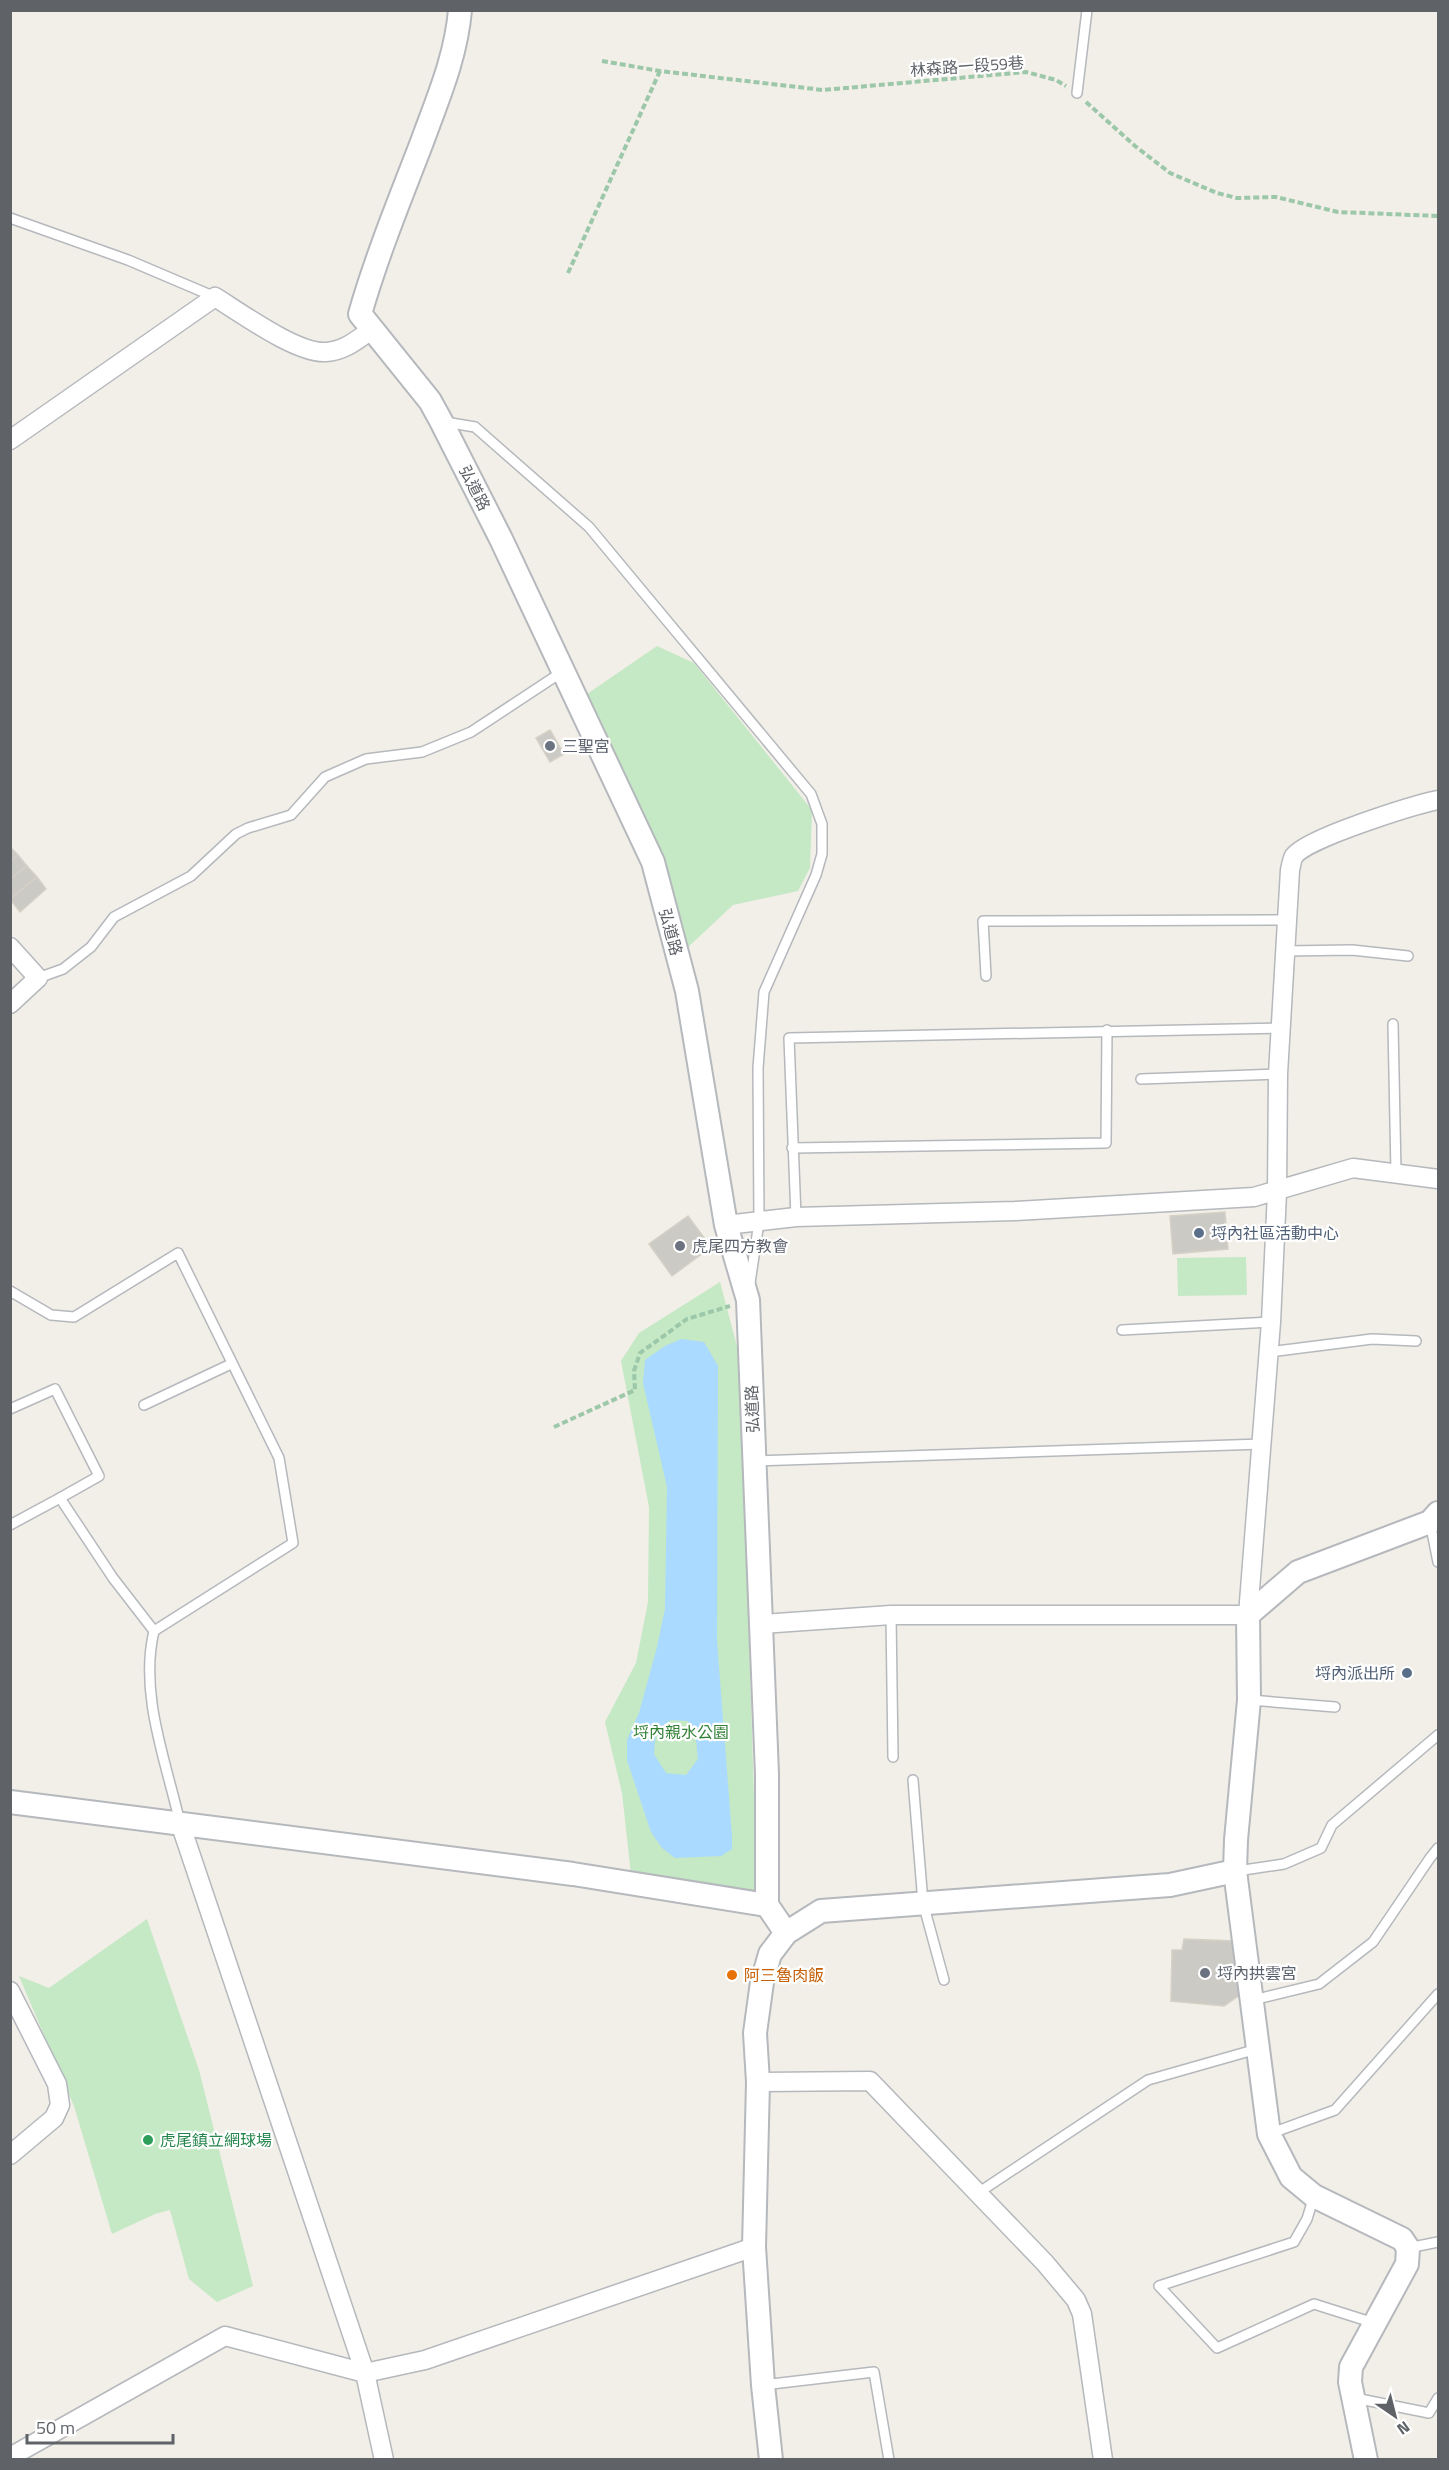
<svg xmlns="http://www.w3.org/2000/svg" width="1449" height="2470" font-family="'Titillium Web','Noto Sans TC',sans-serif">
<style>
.green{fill:#c5e8c5}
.water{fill:#aadaff;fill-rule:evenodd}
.building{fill:#cccac5;stroke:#d6d1c6;stroke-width:1.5}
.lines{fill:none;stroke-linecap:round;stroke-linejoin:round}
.service-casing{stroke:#b5b8bc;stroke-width:12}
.minor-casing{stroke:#b5b8bc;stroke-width:21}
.tertiary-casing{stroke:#b5b8bc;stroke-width:26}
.path{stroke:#9cc7a9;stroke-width:4;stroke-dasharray:6 3;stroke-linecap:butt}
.service{stroke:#fff;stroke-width:9}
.minor{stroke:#fff;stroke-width:18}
.tertiary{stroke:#fff;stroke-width:22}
.worship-dot{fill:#6b7280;stroke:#fff;stroke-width:2}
.service-dot{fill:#5c6f8a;stroke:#fff;stroke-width:2}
.food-dot{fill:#e8710a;stroke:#fff;stroke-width:2}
.leisure-dot{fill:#2e9e5b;stroke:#fff;stroke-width:2}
.labels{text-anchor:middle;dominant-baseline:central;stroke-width:4.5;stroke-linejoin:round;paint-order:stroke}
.street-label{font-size:16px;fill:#5f6368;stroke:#fff}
.worship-label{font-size:16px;fill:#5b616d;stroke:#fff;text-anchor:start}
.service-label{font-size:16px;fill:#4e5e75;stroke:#fff;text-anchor:start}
.park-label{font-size:16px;fill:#348238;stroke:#fff}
.food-label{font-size:16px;fill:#c56008;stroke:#fff;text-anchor:start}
.leisure-label{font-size:16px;fill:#27864d;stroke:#fff;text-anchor:start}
</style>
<rect width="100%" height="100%" fill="#f1efe8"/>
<!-- green -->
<g class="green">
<polygon points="657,646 694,663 812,810 810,868 798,891 733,905 685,950 662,861 587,694"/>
<polygon points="1246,1257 1247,1295 1178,1296 1177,1258"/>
<polygon points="720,1282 740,1358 757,1892 693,1889 631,1874 622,1793 605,1722 636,1663 648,1602 649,1507 621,1361 639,1333"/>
<polygon points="147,1919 199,2070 253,2286 217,2302 189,2279 170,2210 155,2214 112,2234 74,2106 19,1976 49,1988"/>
</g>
<!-- water -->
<path class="water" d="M681,1339L704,1342L718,1366L717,1641L732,1836V1849L721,1856L675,1858L662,1848L651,1832L627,1760V1740L639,1713L657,1647L665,1609L667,1487L643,1383L645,1360L665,1346ZM671,1720L688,1721L696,1740L698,1759L686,1775L666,1773L654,1754L656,1730Z"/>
<!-- building -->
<g class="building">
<polygon points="550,730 564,754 550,762 536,738"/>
<polygon points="10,847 18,855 10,861"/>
<polygon points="18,855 27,866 10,879 10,861"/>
<polygon points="27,866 37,877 10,899 10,879"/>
<polygon points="37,877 46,889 20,912 10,899"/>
<polygon points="1225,1212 1228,1249 1173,1254 1170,1216"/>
<polygon points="688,1216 711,1247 672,1276 649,1244"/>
<polygon points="1184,1939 1235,1941 1240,1995 1224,2006 1171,2001 1172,1950 1182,1950"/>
</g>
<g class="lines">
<!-- service casing -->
<g class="service-casing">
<g id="service">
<polyline points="1077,93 1087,10"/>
<polyline points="10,218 128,260 215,297"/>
<polyline points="445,422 475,427 589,527 811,794 822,824 822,854 816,875 764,992 758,1068 759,1222 750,1283"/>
<polyline points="1285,951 1352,950 1408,956"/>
<polyline points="986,976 983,921 1287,920"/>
<polyline points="38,978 63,969 91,947 114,917 191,876 236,834 248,828 291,815 325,777 366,759 422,752 471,732 562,672"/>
<polyline points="1393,1024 1396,1173"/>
<polyline points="1141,1079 1278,1074"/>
<polyline points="792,1148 1106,1143 1107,1030"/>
<polyline points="796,1217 789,1038 1280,1028"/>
<path d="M10,1291L51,1315L74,1317L178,1253L279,1458L293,1543L154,1631C139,1694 166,1761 180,1823"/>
<polyline points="1122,1330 1271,1322"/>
<polyline points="1269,1352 1372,1339 1416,1341"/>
<polyline points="144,1405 231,1364"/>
<polyline points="10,1409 55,1389 99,1476 60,1498"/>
<polyline points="755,1461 1262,1444"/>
<polyline points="1430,1522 1438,1562"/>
<polyline points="10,1525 60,1498 113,1578 154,1631"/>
<polyline points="891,1615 893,1757"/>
<polyline points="1250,1700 1335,1707"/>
<polyline points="913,1780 923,1903 944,1980"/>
<polyline points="1237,1871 1284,1864 1321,1848 1332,1825 1438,1735"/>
<polyline points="1253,2000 1319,1984 1373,1942 1430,1858 1438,1848"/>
<polyline points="1269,2134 1335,2110 1438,1994"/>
<polyline points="978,2193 1148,2080 1257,2049"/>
<polyline points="1314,2196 1307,2219 1294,2242 1159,2286 1217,2348 1314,2304 1374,2323"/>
<polyline points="1408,2248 1438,2242"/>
<polyline points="763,2385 874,2372 889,2460"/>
<polyline points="1355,2398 1429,2413 1438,2398"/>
</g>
</g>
<!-- minor casing -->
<g class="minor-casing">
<g id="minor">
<path d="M10,440L215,297C241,313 297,354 326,352C344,351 357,340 371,330"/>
<polyline points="10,947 38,978 10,1004"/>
<polyline points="726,1225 796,1217 1015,1211 1254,1197 1353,1168 1438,1179"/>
<path d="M761,1624L891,1615H1248L1271,1322L1277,1192L1278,1074L1290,870C1291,866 1292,859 1294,856C1307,838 1414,805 1438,800"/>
<polyline points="180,1823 365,2373 425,2360 754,2247"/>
<polyline points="10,1991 57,2084 60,2105 54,2118 10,2155"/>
<polyline points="758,2082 870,2081 1045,2263 1076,2300 1082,2314 1103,2460"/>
<polyline points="10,2457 225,2336 365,2373 384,2460"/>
</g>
</g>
<!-- tertiary casing -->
<g class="tertiary-casing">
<g id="tertiary">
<path d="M460,10C456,57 438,98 422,142C400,199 377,255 360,314L430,401L441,421L501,539L653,862L687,991L726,1225L748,1300L767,1774V1905L786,1933"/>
<polyline points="10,1802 573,1874 767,1905"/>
<polyline points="771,2460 763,2385 754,2247 758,2082 755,2033 762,1982 770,1954 786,1933 821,1911 1170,1885 1235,1871"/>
<polyline points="1366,2460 1350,2382 1351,2367 1407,2264 1408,2248 1402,2239 1314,2196 1291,2177 1269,2134 1235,1871 1236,1840 1249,1700 1248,1615 1298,1572 1430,1522 1438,1513"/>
</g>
</g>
<!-- path -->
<g class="path">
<polyline points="602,61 660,71 823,90 1026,72 1056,80 1066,86"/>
<polyline points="1086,102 1135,146 1170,173 1217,193 1237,198 1276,197 1338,212 1438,216"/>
<polyline points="568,273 660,71"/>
<polyline points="554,1427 635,1390 634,1371 640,1353 687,1319 730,1306"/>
</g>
<!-- service -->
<use href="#service" class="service"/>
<!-- minor -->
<use href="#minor" class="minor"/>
<!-- tertiary -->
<use href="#tertiary" class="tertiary"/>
</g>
<!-- markers -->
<g class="worship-dot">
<circle cx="550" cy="746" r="6"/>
<circle cx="680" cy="1246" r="6"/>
<circle cx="1205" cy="1973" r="6"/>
</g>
<g class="service-dot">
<circle cx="1199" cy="1233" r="6"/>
<circle cx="1407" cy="1673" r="6"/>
</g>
<circle class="food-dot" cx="732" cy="1975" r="6"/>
<circle class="leisure-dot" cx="148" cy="2140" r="6"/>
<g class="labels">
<!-- street labels -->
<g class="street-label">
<text transform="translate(967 66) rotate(-4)">林森路一段59巷</text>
<text transform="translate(475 488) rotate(63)">弘道路</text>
<text transform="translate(671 932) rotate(75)">弘道路</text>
<text transform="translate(752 1409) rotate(-92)">弘道路</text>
</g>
<!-- worship labels -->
<g class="worship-label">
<text x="562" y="746">三聖宮</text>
<text x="692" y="1246">虎尾四方教會</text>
<text x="1217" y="1973">埒內拱雲宮</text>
</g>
<!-- service labels -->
<g class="service-label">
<text x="1211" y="1233">埒內社區活動中心</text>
<text x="1395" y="1673" text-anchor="end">埒內派出所</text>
</g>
<!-- park labels -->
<g class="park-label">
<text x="681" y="1732">埒內親水公園</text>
</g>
<!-- food labels -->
<g class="food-label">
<text x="744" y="1975">阿三魯肉飯</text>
</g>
<!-- leisure labels -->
<g class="leisure-label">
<text x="160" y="2140">虎尾鎮立網球場</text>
</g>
</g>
<!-- border -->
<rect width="1449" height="2470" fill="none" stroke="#5f6368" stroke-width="24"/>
<!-- north arrow -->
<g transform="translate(1395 2416) rotate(145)" stroke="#ffffff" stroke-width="4.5" paint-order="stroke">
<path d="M0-4.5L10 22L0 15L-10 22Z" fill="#5f6368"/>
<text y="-9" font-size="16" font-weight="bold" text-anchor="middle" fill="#5f6368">N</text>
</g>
<!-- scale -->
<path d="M27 2434v9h146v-9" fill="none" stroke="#5f6368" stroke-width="3"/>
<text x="36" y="2434" font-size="18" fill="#5f6368" stroke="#ffffff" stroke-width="4.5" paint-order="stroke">50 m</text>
</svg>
